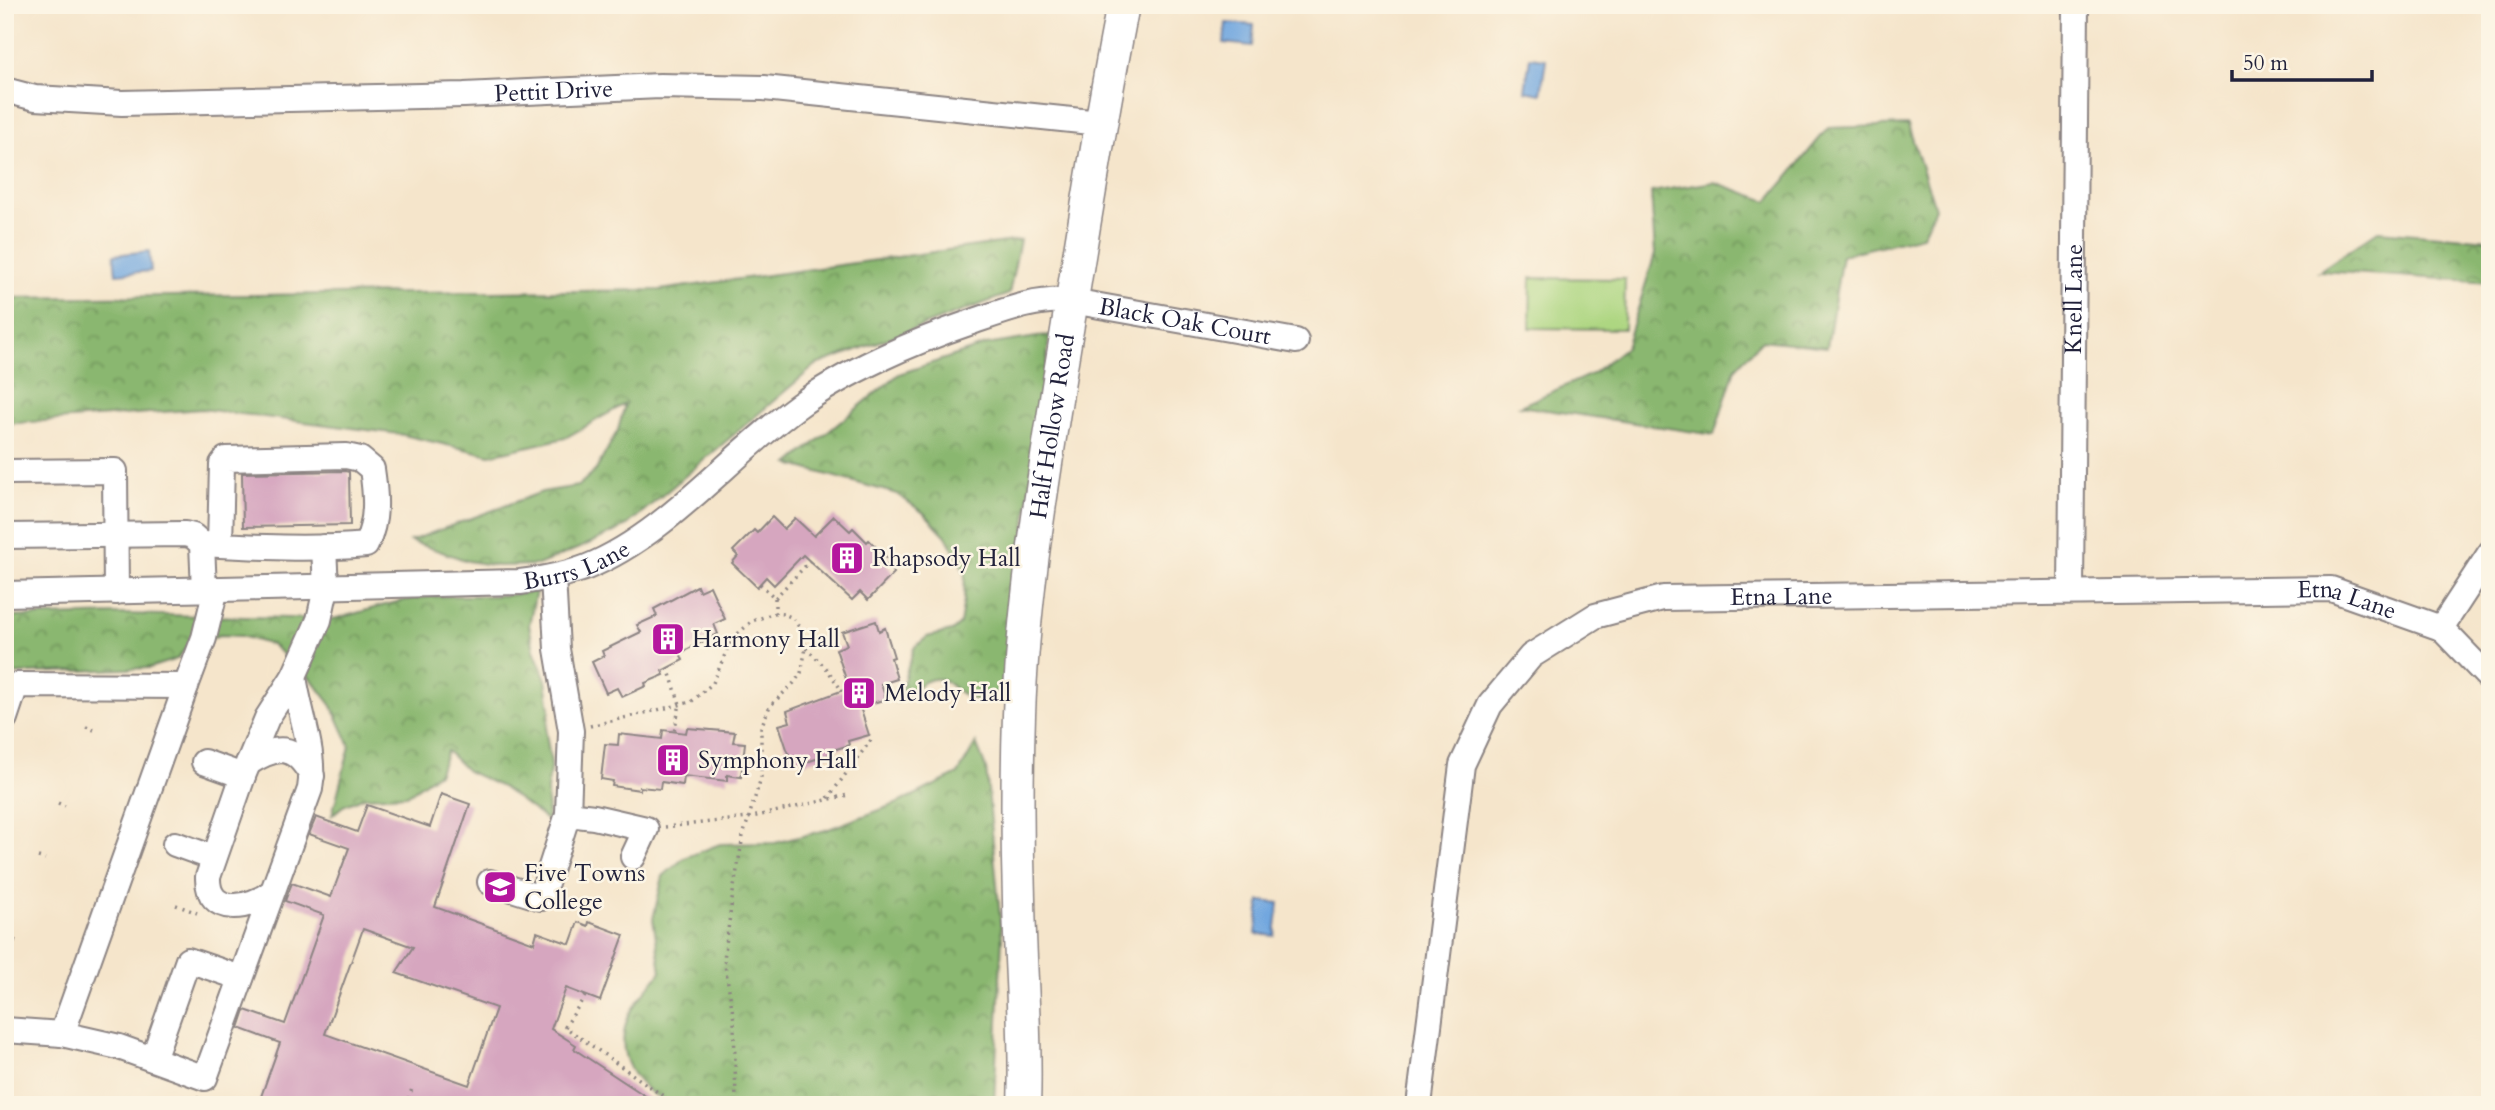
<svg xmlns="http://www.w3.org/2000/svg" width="2495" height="1110" font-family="Cardo,serif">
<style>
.forest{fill:url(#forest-crowns);stroke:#566c55;stroke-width:2}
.pitch{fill:#add681;stroke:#687c5e;stroke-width:2}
.water{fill:#72a7df;stroke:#4a648d;stroke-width:2}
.building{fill:#d6a6bf;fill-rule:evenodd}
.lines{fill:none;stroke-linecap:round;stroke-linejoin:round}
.minor-casing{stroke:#8c8483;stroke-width:28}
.major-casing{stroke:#8c8483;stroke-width:35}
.path{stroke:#8c8483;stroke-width:3.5;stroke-dasharray:2 5;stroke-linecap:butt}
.minor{stroke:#fff;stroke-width:24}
.major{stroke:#fff;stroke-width:32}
.labels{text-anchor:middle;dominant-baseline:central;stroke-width:5;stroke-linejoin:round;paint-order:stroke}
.street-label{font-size:24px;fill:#22223b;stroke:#fcf5e5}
.poi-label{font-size:24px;fill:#22223b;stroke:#fcf5e5;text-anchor:start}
</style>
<defs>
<pattern id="forest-crowns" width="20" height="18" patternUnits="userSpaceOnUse" patternTransform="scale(1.75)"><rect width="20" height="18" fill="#8ab76f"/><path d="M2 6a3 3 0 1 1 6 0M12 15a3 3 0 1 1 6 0" fill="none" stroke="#70945c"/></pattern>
</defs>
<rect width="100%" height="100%" fill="#fcf5e5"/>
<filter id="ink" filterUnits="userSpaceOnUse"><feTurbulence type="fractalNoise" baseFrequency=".0143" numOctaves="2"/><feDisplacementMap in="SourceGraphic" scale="14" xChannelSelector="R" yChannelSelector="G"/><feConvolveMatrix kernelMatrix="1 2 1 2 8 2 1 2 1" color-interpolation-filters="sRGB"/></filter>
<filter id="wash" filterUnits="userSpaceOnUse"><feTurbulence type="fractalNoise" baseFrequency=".00686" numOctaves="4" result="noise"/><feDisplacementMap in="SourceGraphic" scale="28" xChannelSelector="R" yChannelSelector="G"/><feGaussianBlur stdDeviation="1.57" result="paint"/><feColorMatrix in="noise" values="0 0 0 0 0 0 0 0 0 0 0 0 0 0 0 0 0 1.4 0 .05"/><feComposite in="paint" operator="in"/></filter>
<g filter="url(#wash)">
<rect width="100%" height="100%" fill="#f5e5cb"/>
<!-- forest -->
<g class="forest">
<polygon points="1908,125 1935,208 1922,236 1842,255 1827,347 1762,340 1735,369 1714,435 1520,406 1592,374 1626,347 1655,254 1651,192 1714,182 1768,201 1828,128"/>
<polygon points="2378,231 2490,240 2490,282 2319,271"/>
<polygon points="1020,240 1009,294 816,365 625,527 584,546 538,565 498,566 468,561 410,541 542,492 578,486 596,470 618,430 625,404 565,438 490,455 399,434 202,409 5,424 5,298 660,290"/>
<path d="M1050,335L1029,493L1011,668C1000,689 989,711 962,694C953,688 946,677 934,679C922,680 907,695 897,702L914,648L927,637L952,631L960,624L964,600L965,572L946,536L925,514L897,494L789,464L899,374L986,345Z"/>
<path d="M536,591L529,625L534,650L546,680L550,709L546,733L551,763L547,790L548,821L502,787L467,771L447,751L439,772L407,795L364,797L343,806L332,815L350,746L332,706L313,681L272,645L241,636L220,635L189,645L177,659L149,668L5,674V617L121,614L332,619C359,614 385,603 412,599C453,592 495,600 536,591Z"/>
<path d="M976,743L986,768L1002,938L994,1105H674C636,1090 612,1056 629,1015C636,1000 652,985 661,971L653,919L663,876L684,858L720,844L775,843L826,830L896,804L958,774Z"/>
</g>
<!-- pitch -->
<polygon class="pitch" points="1531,278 1625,279 1624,329 1530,328"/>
<!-- water -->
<g class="water">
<polygon points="1226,23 1254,25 1252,46 1224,43"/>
<polygon points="1530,57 1546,59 1541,94 1525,91"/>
<polygon points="149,251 151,271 116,274 114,255"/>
<polygon points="1260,901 1279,903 1275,936 1256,934"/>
</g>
<g id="blocks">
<!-- building -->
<g class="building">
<polygon points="345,471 349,472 350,525 243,527 242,473"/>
<polygon points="834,516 850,531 853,528 867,542 869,540 890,561 886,565 894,573 868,600 860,592 852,600 803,555 774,585 766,577 757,587 732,563 738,556 733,551 754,530 757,533 772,517 784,529 795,518 814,536"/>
<polygon points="697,586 699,591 710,586 725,619 714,624 718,634 680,653 683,660 662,671 664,675 645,683 646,686 622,697 617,688 606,693 592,662 604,656 602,651 641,632 637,625 657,616 654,609"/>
<polygon points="876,621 879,631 885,628 894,657 891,658 897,679 881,684 886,699 860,707 869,735 848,741 849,745 830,751 831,754 804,763 802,757 791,761 779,725 790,722 787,711 849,688 836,649 847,645 842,632"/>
<polygon points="687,728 735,732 733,742 745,743 741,777 727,775 727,781 684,776 683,785 661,782 660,789 640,787 640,790 612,786 613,781 601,779 605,744 618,745 619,734 662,739 663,730 686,733"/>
<path d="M441,794L470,804L435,907L534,943L537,932L570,944L578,922L588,926L589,922L624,935L600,1001L566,988L551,1029L576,1045L574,1049L659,1105H258L280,1043L239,1028L245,1010L285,1024L324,915L285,901L292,883L331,897L349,848L309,834L316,817L357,832L367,805L430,827ZM363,929L413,947L396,973L496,1008L469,1085L325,1034Z"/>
</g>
</g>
</g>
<g filter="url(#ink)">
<use href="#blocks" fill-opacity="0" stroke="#8c8483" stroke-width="2"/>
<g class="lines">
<!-- minor casing -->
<g class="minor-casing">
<g id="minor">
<path id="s1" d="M5,90L35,98L122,103L464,95L660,86L764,88L1100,123"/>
<polyline points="5,472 115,471 116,592"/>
<polyline points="5,536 185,534 193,536 202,544 204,590"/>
<path d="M202,544C256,547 312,550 366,545C378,519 376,496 372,469L360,459L346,456L226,459L222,464L220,545"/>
<path id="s2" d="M2071,591L2076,5"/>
<path id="s3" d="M5,594L520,582C543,579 566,575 587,567C666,535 729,456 798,406C846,371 913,342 969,323C1004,311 1035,298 1072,301L1296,341"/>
<polyline points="2441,628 2490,553"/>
<polyline points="5,718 16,685 186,686 204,638 214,597 213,590"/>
<polyline points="204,762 243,776"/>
<path d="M248,763C277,745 294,743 312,776"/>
<polyline points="568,814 594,817 646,829 633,857"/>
<polyline points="175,844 214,858"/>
<polyline points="490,882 541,898 568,814 571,731 557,649 553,577"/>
<path d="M272,892C250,909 207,917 208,877L243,776L267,718L294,676L319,620L326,588L324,547"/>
<path d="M5,1030L62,1034L119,1047L205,1078L310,789C316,750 299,714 294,676"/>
<polyline points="62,1034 186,686"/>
<polyline points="153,1059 188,960 241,978"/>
<path id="s4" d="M1419,1105L1462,765L1490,705L1531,656L1595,616L1663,598L2331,589L2441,628L2490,679"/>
</g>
</g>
<!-- major casing -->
<g class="major-casing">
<g id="major">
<path id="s5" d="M1024,1105C1027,1036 1020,968 1019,899C1017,838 1017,776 1019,715C1023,598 1043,483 1061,367C1081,246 1099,126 1123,5"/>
</g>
</g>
<!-- path -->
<g class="path">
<polyline points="760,584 775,598 810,561"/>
<polyline points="775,598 775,613"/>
<polyline points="806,648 827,669 842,691"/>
<polyline points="668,668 680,704 674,732"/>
<polyline points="590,726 691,702 713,683 731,640 752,621 775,613 784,614 793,618 803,633 806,648 801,673 794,683 770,706 761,727 761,778 743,836 733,893 724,959 734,1020 736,1105"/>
<polyline points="86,727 94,730"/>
<polyline points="5,784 11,786"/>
<polyline points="828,798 871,740 869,735"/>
<polyline points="58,803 65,806"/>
<polyline points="665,827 748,818 848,795"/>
<polyline points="38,857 45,859"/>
<polyline points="176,905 197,913"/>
<polyline points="8,938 16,941"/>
<polyline points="585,996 565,1027 676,1105"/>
<polyline points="195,1105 198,1096"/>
<polyline points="406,1105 413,1086"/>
</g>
<!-- minor -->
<use href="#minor" class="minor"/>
<!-- major -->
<use href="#major" class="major"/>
</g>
</g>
<!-- icons -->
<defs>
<g id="building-square" transform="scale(1.75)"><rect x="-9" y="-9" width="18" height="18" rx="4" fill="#b5179e" stroke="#fcf5e5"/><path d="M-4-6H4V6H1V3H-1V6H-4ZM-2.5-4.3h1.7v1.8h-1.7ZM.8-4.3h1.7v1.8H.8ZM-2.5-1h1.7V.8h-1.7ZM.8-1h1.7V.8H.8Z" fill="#fff"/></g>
<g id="university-square" transform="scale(1.75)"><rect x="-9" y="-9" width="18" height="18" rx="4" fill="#b5179e" stroke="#fcf5e5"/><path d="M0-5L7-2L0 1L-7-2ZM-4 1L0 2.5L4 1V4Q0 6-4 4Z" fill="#fff"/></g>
</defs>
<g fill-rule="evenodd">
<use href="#building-square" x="847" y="558"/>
<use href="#building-square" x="668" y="639"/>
<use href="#building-square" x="859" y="693"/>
<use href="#building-square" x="673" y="760"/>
<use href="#university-square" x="500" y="887"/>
</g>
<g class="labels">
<!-- street labels -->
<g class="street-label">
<text stroke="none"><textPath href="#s1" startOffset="550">Pettit Drive</textPath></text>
<text stroke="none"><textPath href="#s2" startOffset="292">Knell Lane</textPath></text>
<text stroke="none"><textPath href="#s3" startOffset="1262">Black Oak Court</textPath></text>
<text stroke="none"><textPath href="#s5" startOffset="681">Half Hollow Road</textPath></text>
<text stroke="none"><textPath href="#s3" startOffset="574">Burrs Lane</textPath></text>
<text stroke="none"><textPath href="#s4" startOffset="737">Etna Lane</textPath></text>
<text stroke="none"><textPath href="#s4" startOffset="1304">Etna Lane</textPath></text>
</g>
<!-- poi labels -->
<g class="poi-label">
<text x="872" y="558">Rhapsody Hall</text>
<text x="692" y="639">Harmony Hall</text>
<text x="884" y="693">Melody Hall</text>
<text x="698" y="760">Symphony Hall</text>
<text x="524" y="873">Five Towns<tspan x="524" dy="28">College</tspan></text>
</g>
</g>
<!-- margin -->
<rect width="2495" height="1110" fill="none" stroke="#fcf5e5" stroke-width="28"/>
<!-- scale -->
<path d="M2232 70v10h140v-10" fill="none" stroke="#22223b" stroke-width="3.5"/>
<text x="2243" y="70" font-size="21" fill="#22223b" stroke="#fcf5e5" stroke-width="5" paint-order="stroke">50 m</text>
</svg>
